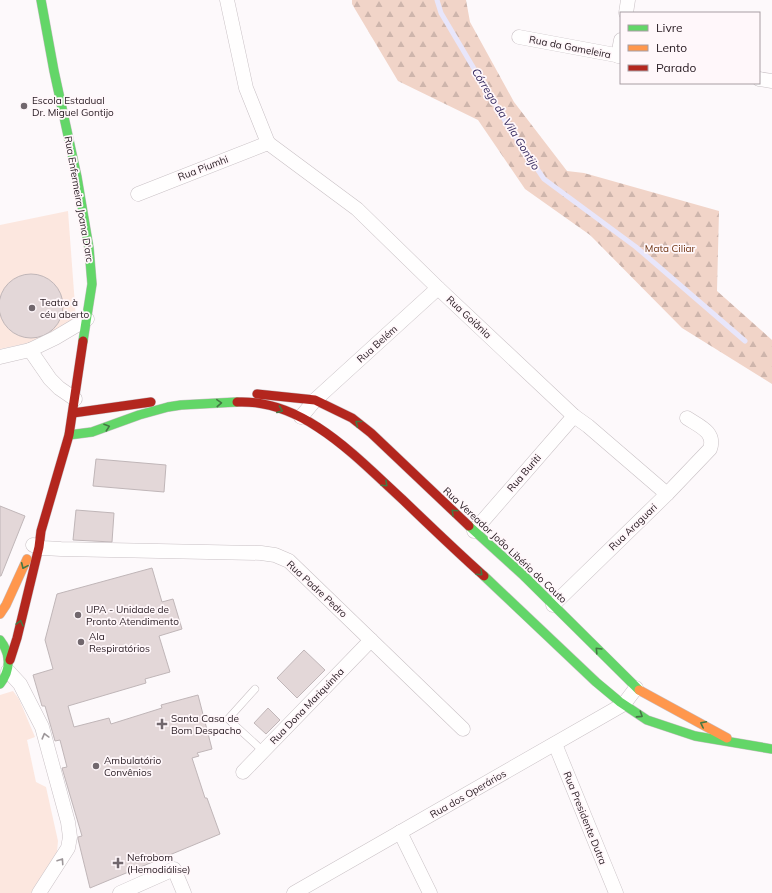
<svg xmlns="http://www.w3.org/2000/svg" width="772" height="893" font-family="Mulish,sans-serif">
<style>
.forest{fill:url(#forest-firs)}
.park{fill:#fce7df}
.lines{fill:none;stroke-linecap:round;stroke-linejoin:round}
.stream{stroke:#e8e6fb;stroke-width:5}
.building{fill:#e3d7d8;stroke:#c0b6b8}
.lane-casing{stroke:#c9c1c5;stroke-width:8}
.street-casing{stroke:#c9c1c5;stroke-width:15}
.fast-casing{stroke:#c9c1c5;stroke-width:10}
.slow-casing{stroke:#c9c1c5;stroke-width:10}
.jam-casing{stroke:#c9c1c5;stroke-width:10}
.lane{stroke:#fffefe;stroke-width:7}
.street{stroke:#fffefe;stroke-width:14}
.fast{stroke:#63d668;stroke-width:9}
.slow{stroke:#ff974d;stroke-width:9}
.jam{stroke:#b3261e;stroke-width:9}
.oneway{stroke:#447844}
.oneway2{stroke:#9d979a}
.poi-dot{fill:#71676d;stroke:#fff7fa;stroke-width:1.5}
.labels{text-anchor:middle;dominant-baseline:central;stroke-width:3.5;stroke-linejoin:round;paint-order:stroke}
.street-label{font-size:10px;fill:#261920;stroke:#fff7fa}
.poi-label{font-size:10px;fill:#261920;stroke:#fff7fa;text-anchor:start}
.park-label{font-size:10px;fill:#6f3311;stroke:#fff7fa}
.water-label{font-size:11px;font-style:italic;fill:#2b1f57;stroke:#fff7fa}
</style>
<defs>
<pattern id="forest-firs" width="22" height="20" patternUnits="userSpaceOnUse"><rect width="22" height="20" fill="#f1d4c8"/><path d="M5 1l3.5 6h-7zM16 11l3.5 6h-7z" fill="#ceb5ac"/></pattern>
</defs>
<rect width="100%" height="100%" fill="#fdf9fb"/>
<!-- forest -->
<polygon class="forest" points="352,0 466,0 470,22 514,102 567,171 584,173 719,211 717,291 772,340 772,384 682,328 590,235 525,189 478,120 398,81 352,4"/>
<!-- park -->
<g class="park">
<polygon points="68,211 76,319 47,339 0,349 0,225"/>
<polygon points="13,691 19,699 35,737 27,740 36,782 46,787 58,841 57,852 31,893 0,893 0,695"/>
</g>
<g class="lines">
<!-- stream -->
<polyline class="stream" points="437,0 441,13 508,126 544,179 636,247 745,341"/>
</g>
<!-- building -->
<g class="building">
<circle cx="31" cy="306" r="32"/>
<polygon points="96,459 166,465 164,492 93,486"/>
<polygon points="0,506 25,516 1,576 0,576"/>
<polygon points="76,510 114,513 112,542 73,540"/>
<polygon points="152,568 162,602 173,599 182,629 159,636 170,672 145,679 146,683 68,706 74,727 109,718 111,724 162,708 161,705 198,695 212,749 197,753 199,756 192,758 205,798 207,798 220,834 90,888 78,839 78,837 82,836 62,768 67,767 60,740 55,741 45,706 42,706 33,675 53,669 45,640 57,594"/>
<polygon points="304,650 325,670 297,698 277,678"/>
<polygon points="268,708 280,720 266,734 254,723"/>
</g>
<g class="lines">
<!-- lane casing -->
<g class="lane-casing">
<polyline id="lane" points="255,689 228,719 263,751"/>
</g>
<!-- street casing -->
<g class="street-casing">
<g id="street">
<polyline points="227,0 246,88 268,143"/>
<polyline points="626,13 628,0"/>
<polyline points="519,37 621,56"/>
<polyline points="618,56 621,40"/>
<polyline points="759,79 772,81"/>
<polyline points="268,143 357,209 438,288 574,416 588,426 667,494"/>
<polyline points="138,194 268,143"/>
<polyline points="30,350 50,379 59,388 75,399"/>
<polyline points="0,357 30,350 55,338 87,319"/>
<polyline points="301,417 315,400 438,288"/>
<polyline points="474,531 574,416"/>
<polyline points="33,545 43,548 61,549 261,553 275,555 289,561 463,729"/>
<path d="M553,605L667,494L710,449C716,432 699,426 687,418"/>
<polyline points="8,671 20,684 42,727 68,822 70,837 68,848 39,893"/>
<polyline points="555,744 616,893"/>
<polyline points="243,772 371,640"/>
<polyline points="400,832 430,893"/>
<polyline points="120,893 174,869 184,893"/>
<polyline points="294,893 624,704 636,688"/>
</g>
</g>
<!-- fast casing -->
<g class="fast-casing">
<g id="fast">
<polyline points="41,0 54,71 77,177 89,248 92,284 83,341"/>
<polyline points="69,435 92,432 139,415 168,407 181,405 237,402"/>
<polyline points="469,526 523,575 639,690"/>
<polyline points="484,576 596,682 620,702 647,720 695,736 772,749"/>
<path d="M0,640C11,654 11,670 0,684"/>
</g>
</g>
<!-- slow casing -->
<g class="slow-casing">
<g id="slow">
<polyline points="0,614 6,605 27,559"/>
<polyline points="639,690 727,738"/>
</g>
</g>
<!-- jam casing -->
<g class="jam-casing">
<g id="jam">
<polyline points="257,394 315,400 352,418 371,433 469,526"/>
<path d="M237,402C304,399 357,458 402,499C429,525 456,551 484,576"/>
<polyline points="73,413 151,402"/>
<polyline points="10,660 17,638 39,547 41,531 69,435 83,341"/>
</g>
</g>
<!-- lane -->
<use href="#lane" class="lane"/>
<!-- street -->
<use href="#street" class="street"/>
<!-- fast -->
<use href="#fast" class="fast"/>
<!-- slow -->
<use href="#slow" class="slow"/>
<!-- jam -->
<use href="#jam" class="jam"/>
</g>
<!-- one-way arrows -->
<defs><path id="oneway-chevron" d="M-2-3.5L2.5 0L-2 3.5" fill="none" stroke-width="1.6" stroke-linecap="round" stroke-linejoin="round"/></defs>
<g class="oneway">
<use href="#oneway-chevron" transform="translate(219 403) rotate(-3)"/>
<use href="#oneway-chevron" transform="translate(280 410) rotate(21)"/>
<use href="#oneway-chevron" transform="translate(358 423) rotate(-142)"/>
<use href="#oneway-chevron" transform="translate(107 427) rotate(-19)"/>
<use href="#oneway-chevron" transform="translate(385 484) rotate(43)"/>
<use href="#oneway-chevron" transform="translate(454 512) rotate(-137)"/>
<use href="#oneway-chevron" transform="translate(24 566) rotate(114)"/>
<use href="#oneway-chevron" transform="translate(480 573) rotate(43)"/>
<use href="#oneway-chevron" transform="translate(20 623) rotate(-76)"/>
<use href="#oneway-chevron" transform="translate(598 650) rotate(-134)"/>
<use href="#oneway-chevron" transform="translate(640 715) rotate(33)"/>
<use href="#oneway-chevron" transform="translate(703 724) rotate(-153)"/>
</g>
<g class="oneway2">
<use href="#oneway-chevron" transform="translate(45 736) rotate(-105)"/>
<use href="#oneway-chevron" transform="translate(61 861) rotate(-56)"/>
</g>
<!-- markers -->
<g class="poi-dot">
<circle cx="24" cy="106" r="4"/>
<circle cx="32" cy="308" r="4"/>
<circle cx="78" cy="615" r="4"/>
<circle cx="81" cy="642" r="4"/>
<path d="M160 718h4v4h4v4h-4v4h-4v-4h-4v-4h4z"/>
<circle cx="96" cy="766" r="4"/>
<path d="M116 857h4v4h4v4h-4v4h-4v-4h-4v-4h4z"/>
</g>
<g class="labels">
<!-- street labels -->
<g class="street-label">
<text transform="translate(570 47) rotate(11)">Rua da Gameleira</text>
<text transform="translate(203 168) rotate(-21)">Rua Piumhi</text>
<text transform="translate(79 199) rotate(80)">Rua Enfermeira Joana D'arc</text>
<text transform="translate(469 317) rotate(43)">Rua Goiânia</text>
<text transform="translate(377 344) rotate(-42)">Rua Belém</text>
<text transform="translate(524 473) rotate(-49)">Rua Buriti</text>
<text transform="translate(633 527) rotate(-44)">Rua Araguari</text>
<text transform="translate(505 545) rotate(43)">Rua Vereador João Libério do Couto</text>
<text transform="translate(317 589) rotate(43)">Rua Padre Pedro</text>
<text transform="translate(307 706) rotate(-46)">Rua Dona Mariquinha</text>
<text transform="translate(468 794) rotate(-30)">Rua dos Operários</text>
<text transform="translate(585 818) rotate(68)">Rua Presidente Dutra</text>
</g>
<!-- poi labels -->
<g class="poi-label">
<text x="32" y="100">Escola Estadual<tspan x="32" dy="12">Dr. Miguel Gontijo</tspan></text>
<text x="40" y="302">Teatro à<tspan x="40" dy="12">céu aberto</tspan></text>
<text x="86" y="609">UPA - Unidade de<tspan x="86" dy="12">Pronto Atendimento</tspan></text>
<text x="89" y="636">Ala<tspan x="89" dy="12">Respiratórios</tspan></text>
<text x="171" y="718">Santa Casa de<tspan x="171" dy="12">Bom Despacho</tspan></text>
<text x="104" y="760">Ambulatório<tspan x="104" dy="12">Convênios</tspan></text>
<text x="127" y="857">Nefrobom<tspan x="127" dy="12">(Hemodiálise)</tspan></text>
</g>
<!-- park labels -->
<g class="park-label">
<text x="670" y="248">Mata Ciliar</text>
</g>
<!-- water labels -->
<g class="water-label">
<text transform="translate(506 119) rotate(58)">Córrego da Vila Gontijo</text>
</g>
</g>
<!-- legend -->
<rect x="620" y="12" width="140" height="72" fill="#fff7fa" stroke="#a89ea3"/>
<rect x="628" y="25" width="20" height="6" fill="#63d668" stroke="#a89ea3"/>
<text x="656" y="32" font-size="12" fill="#261920">Livre</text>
<rect x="628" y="45" width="20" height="6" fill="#ff974d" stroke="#a89ea3"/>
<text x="656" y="52" font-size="12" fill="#261920">Lento</text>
<rect x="628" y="65" width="20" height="6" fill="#b3261e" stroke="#a89ea3"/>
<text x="656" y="72" font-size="12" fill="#261920">Parado</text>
</svg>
